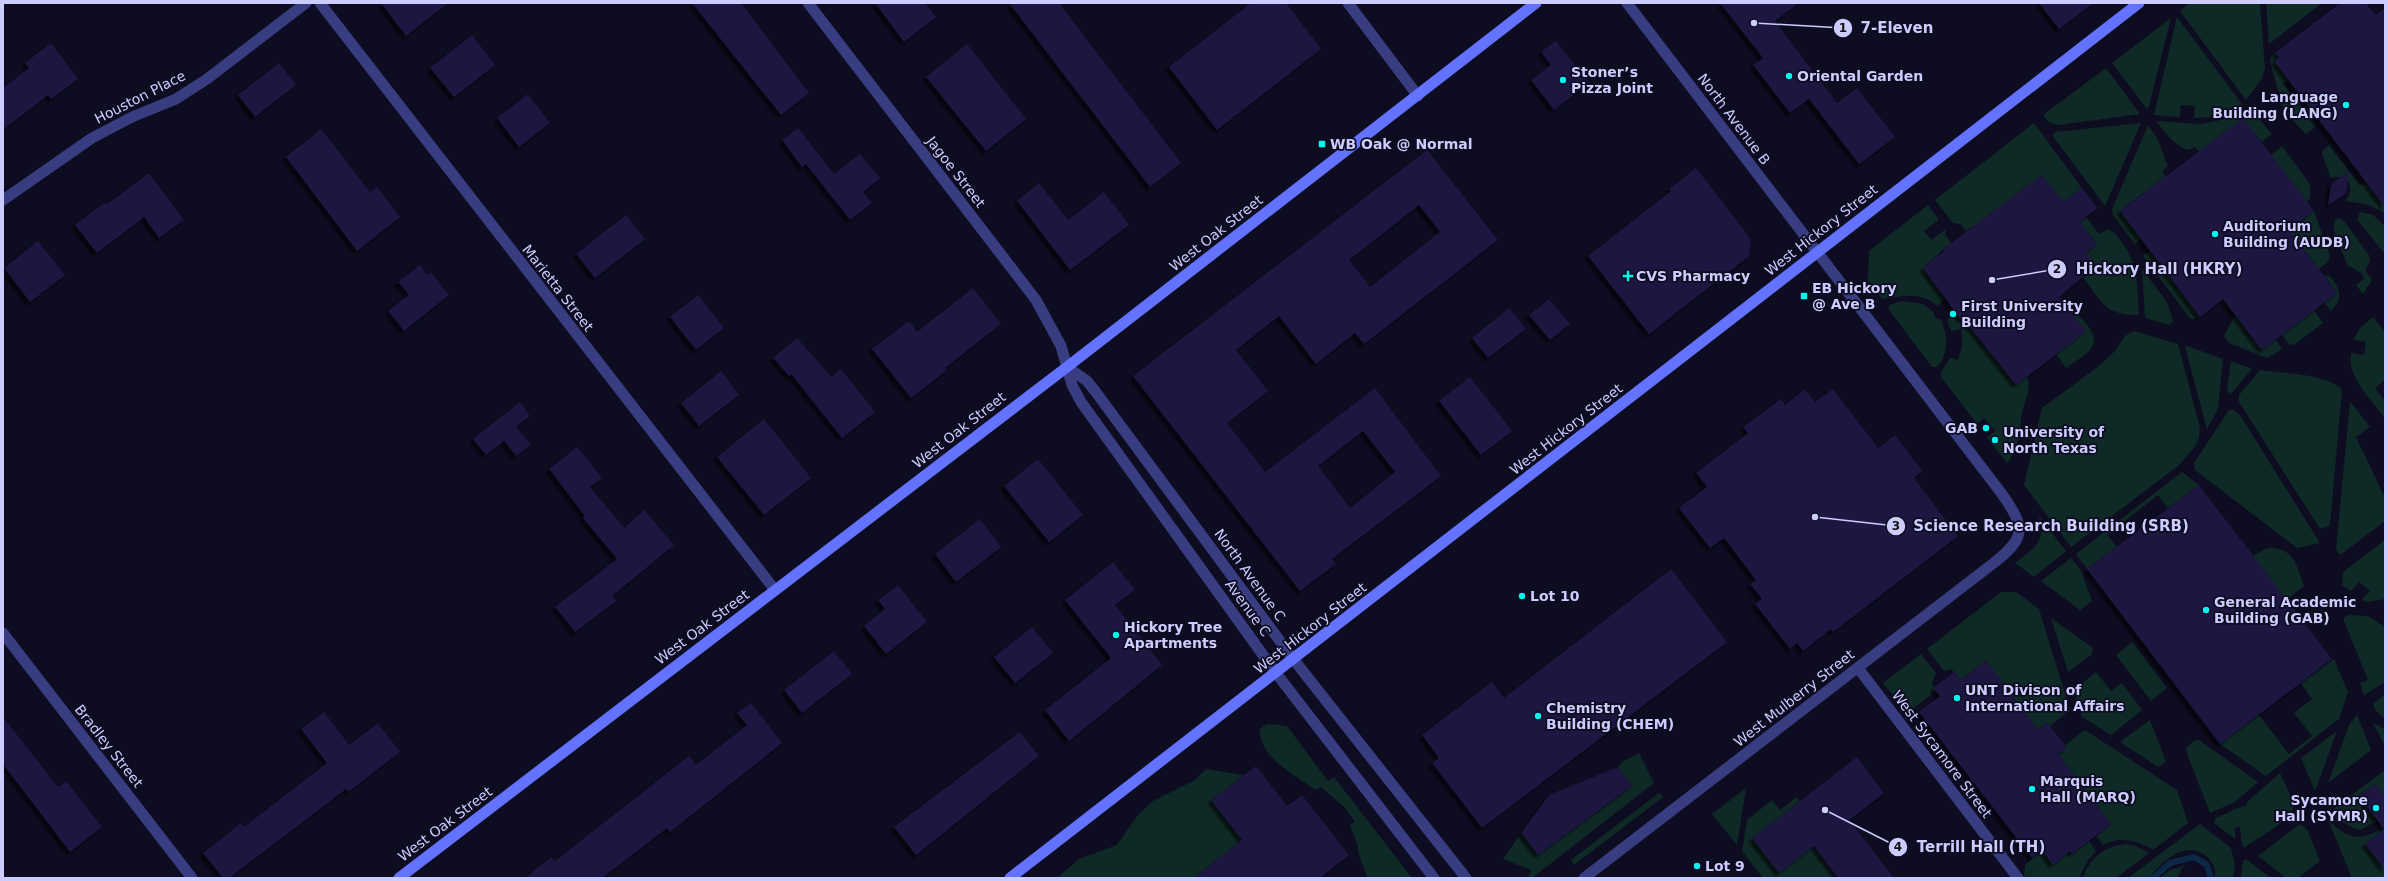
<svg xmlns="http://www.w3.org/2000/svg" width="2388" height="881" font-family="'DejaVu Sans',sans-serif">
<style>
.green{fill:#0f2a26}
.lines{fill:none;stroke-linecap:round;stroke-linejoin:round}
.stream{stroke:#0b2945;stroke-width:6}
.building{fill:#1b1841;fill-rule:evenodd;filter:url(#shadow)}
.minor{stroke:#373d80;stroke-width:11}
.tertiary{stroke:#373d80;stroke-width:11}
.secondary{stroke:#6372ff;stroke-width:11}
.poi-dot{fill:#00f7f0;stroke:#0d0c20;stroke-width:1.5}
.labels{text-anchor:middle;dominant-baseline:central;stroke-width:3.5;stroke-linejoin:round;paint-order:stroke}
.poi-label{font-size:14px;font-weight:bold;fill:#ccf;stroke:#0d0c20;text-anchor:start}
.street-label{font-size:14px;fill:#ccf;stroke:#0d0c20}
.leader{fill:none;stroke:#ccf;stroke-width:1.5}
.callout-dot{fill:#ccf;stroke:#0d0c20;stroke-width:1.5}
.mark-label{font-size:12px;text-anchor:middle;font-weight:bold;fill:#111}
.callout-label{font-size:15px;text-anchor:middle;font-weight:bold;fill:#ccf;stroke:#0d0c20;stroke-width:3.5;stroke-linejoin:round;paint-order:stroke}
</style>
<defs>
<filter id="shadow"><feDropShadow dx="-3.5" dy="3.5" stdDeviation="1" flood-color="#0009"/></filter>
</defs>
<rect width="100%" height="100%" fill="#0d0c20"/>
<!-- green -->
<g class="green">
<polygon points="2189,3 2260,3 2265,69 2261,80 2246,100 2180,11"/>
<polygon points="2266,3 2322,3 2269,44"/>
<path d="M2177,17L2242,104C2232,115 2209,118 2194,118L2195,106L2181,105L2180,117L2154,115Z"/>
<polygon points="2171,18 2149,106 2147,109 2112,63"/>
<polygon points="2275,53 2279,57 2274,61 2288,80 2283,84 2315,127 2306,134 2284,111 2270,62 2271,56"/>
<polygon points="2106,68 2140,114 2058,125 2049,122 2043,115"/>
<path d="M2245,115L2257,117L2272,134L2262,142L2243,119L2199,152L2195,147L2190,150C2177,149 2163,130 2156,121L2201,124Z"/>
<polygon points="2034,123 2082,188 2063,202 2042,175 1974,228 1973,226 1966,231 1960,224 1953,223 1935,200"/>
<polygon points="2141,123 2105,206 2052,135 2055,132"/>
<polygon points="2148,125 2157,138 2168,166 2162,171 2166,177 2150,202 2143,193 2120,211 2141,239 2135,244 2113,215 2112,209"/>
<path d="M2329,145L2360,186L2366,182L2385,195V213L2366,204L2345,201C2357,189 2348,173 2331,178L2322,155L2323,150Z"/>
<polygon points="2282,146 2307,180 2310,186 2310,198 2307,202 2271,155"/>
<path d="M1928,205L1939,220L1924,231L1931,240L1946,229L1945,235L1951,243L1923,268L1945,299L1937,306C1919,290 1903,297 1882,299L1868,281L1869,251Z"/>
<polygon points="2314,211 2330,256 2328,262 2319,269 2289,230"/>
<polygon points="2360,212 2373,215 2385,226 2384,253 2357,219"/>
<path d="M2086,217L2099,234L2107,230C2114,230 2117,235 2121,241C2139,265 2137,286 2139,315C2105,316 2101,301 2083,277L2096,266L2086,253L2097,244L2080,222Z"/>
<path d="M2339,218L2344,221L2369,255L2370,261L2365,270L2372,280L2363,294L2356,285L2365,278L2360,272L2348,266C2344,254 2330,232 2335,220Z"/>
<polygon points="2150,251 2200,317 2192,319 2189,317 2143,256"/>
<polygon points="2142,269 2167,302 2173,321 2170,325 2145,318"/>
<path d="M2325,276H2330C2340,289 2344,298 2331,311L2324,302L2337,293Z"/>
<path d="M1902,301L1923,304L1933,312L1935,318L1941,320C1948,336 1949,354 1937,367H1932L1889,310V305Z"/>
<polygon points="2314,310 2323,323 2294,345 2289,344 2282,335"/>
<path d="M1956,314L1961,320L1963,318L2016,385L2027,376C2032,389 2025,400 2022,413C2019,431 2020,448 2007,463L1987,438L1995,431L1984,418L1977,424L1941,377V372L1950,358L1958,360C1962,349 1963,341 1961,329L1951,331L1947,320Z"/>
<path d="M2074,315C2080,315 2084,321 2088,326C2105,348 2082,356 2066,368L2056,354Z"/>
<polygon points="2235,315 2262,350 2275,339 2282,349 2267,358 2229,343 2224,336"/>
<path d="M2373,317L2385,332V380L2375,388L2385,401V418C2371,399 2347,378 2351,353L2364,355L2366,342L2353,340L2361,327Z"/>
<polygon points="2134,331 2178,344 2200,428 2199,438 2195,447 2178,466 2071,547 2024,485 2042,408 2099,366 2115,351 2125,336"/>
<polygon points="2187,346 2223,359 2218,409 2207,429 2185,347"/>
<polygon points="2231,361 2252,369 2230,395 2227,390"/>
<path d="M2260,370C2281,373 2329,374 2342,390L2330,526L2320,529L2239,402V395Z"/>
<polygon points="2350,401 2370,427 2356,437 2385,498 2385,521 2340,555 2336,549"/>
<polygon points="2229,410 2233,410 2240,415 2320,543 2297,548 2195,470 2194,463"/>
<polygon points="2182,472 2199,485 2168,508 2158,495 2107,535 2117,547 2087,569 2076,554"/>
<path d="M2038,515L2066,551L2034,577L2015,563C2034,548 2048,541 2038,515Z"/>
<polygon points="2385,540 2385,599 2366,602 2362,599 2370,591 2359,582 2351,591 2342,585 2343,572"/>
<path d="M2267,548C2294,547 2296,564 2304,586L2286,600L2253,556Z"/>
<polygon points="2071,558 2081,571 2092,601 2080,610 2041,581"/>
<polygon points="2001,592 2016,592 2039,609 2070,710 2050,726 2047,722 2038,730 1986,661 1961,680 1951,669 1944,671 1927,649"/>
<polygon points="2349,615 2368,616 2385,627 2385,682 2364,695 2360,683 2368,680 2344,621 2344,618"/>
<polygon points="2051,618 2093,648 2091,655 2068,672"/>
<polygon points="2132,642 2167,688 2151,701 2116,655"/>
<polygon points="1921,654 1936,673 1932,682 1936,691 1907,713 1883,683"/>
<polygon points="2334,659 2348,692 2339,719 2271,772 2266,776 2220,744 2259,715 2289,754 2312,736 2294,713 2312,699 2301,683"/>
<polygon points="2096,672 2111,691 2122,683 2142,710 2111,735 2082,717 2074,690"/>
<polygon points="2385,694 2385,719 2375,710 2373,704"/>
<polygon points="2357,715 2371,750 2328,783 2349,725"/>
<polygon points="2150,720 2166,762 2158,767 2120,742"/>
<polygon points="2373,723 2385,729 2385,746"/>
<path d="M1267,724L1287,726L1328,781L1334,777L1412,878H1368L1359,856L1357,843L1350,825L1355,822L1344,807L1321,787L1316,790C1296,776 1258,757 1260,729Z"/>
<path d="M2085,730L2177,790L2188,823L2153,850C2137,840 2120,836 2103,845L2096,836L2111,824L2058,754L2067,748L2065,745Z"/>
<polygon points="2337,731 2315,791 2301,758"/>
<polygon points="2195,740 2199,740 2258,782 2235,802 2210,813 2186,751 2187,747"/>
<polygon points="1639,753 1654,783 1532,878 1528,878 1531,870 1503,859 1521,833 1538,855 1632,786 1618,767 1622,762"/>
<polygon points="1206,769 1244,775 1212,800 1242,840 1194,878 1057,878 1079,859 1117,845 1138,815 1153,801 1195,780"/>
<path d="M2385,770V797L2375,784L2359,796L2377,821L2360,830C2351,827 2332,820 2333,809Z"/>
<path d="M2280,773L2294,803C2295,819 2258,838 2245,847L2242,845L2240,827L2235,828V839L2214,823L2216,818C2225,815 2237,806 2246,806L2247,802Z"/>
<polygon points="1746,788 1737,845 1712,814"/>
<polygon points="1659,793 1663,797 1574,865 1571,860"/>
<polygon points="1797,797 1800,801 1753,838 1814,846 1838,878 1763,878 1742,851 1747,820 1772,800 1780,810"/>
<path d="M2328,820C2345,836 2357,843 2379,830L2380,832L2365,844L2385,870V878H2352Z"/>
<path d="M2200,824L2231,848L2235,865L2233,878H2215C2216,869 2213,862 2206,856C2185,839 2162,862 2149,878H2128Z"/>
<polygon points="2302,825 2308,831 2320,861 2298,878 2286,878 2258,856 2297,826"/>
<polygon points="2089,841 2096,851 2088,860 2079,878 2024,878 2025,865 2042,850 2053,865 2070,851 2072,854"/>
<path d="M2126,844L2136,846L2149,853L2116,878H2083C2090,857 2105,846 2126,844Z"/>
<polygon points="2245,859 2247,860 2271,878 2241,878 2243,861"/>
<polygon points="2186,865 2181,869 2178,878 2160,878 2170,870"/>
</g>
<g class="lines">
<!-- stream -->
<polyline class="stream" points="2153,878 2170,863 2194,857 2207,865 2211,878"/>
</g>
<!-- building -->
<g class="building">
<polygon points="381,3 448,3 406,36"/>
<polygon points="692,3 741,3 809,93 781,115"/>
<polygon points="875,3 925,3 936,17 904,42"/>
<polygon points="1009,3 1059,3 1181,163 1150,187"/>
<polygon points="1251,3 1286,3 1321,49 1217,130 1169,67"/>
<polygon points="1720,3 1799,3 1775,21 1837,103 1857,88 1895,137 1859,164 1809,99 1790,113 1753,65 1763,58"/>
<polygon points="2039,3 2093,3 2059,29"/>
<polygon points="2340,3 2366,3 2375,15 2385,8 2385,207 2274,61 2279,57 2275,53"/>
<polygon points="472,35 495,65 454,97 430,68"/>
<polygon points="1556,41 1589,83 1554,110 1531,80 1551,65 1541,52"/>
<polygon points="51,43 78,79 51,99 48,95 3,130 3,88 29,68 25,63"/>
<polygon points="967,44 1026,119 986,151 926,77"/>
<polygon points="279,63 296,85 255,117 238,95"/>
<polygon points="528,94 550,123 519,147 497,118"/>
<polygon points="2243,118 2314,211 2289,230 2337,293 2262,350 2223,299 2200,317 2120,211"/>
<polygon points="798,128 834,174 860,154 880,178 863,192 872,203 850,220 806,164 802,167 782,140"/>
<polygon points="321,129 370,192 377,187 400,217 357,251 286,157"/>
<path d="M1427,150L1498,240L1364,344L1355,333L1316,364L1279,316L1236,350L1268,391L1227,423L1265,472L1375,388L1441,476L1332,559L1336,564L1300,591L1133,376ZM1419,205L1440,232L1370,287L1349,260ZM1363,431L1395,472L1350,508L1318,466Z"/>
<polygon points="1696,168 1751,239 1749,256 1649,334 1588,256 1671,191 1669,189"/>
<polygon points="2349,171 2346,193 2328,206 2331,184"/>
<polygon points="149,173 184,220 159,238 144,217 97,253 75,225 104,203 106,205"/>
<polygon points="2042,175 2063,202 2082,188 2097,208 2080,222 2097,244 2086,253 2096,266 2059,297 2086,331 2016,385 1963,318 1961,320 1923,268 1944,251 1943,249"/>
<polygon points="1039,183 1068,220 1104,192 1129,225 1070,270 1017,201"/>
<polygon points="626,215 645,239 595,278 576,254"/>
<polygon points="38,241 65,275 30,302 4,268"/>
<polygon points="420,265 428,275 431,272 449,295 404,331 388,311 409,295 398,282"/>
<polygon points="973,288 1001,324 945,368 947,370 911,398 872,349 909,321 917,332"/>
<polygon points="698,295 724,328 696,350 670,317"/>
<polygon points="1549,299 1570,324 1550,340 1529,315"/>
<polygon points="1509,308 1526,329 1488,358 1472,338"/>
<polygon points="797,338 831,377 841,369 875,412 842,438 791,374 789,376 773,358"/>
<polygon points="721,371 739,395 699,426 681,403"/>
<polygon points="1470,377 1512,431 1481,455 1439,401"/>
<polygon points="1805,389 1815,402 1833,389 1878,448 1895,435 1922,471 1914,478 1958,536 1833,632 1831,629 1803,651 1797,643 1790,649 1755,604 1762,599 1750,584 1756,580 1724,538 1710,548 1679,508 1707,487 1696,473 1748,433 1743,427 1781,399 1785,405"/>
<polygon points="520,402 530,416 516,427 531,445 516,456 504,441 486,455 473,439"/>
<polygon points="764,419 811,478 764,515 717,457"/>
<polygon points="577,447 602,478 590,487 624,528 644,510 674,545 612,596 616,601 575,632 555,607 617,559 583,518 585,516 549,469"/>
<polygon points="1038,459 1083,515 1049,542 1004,486"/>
<polygon points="2199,485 2332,659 2220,744 2087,569"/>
<polygon points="980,519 1001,547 956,582 935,554"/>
<polygon points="1113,562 1135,590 1115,605 1162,665 1069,741 1045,710 1111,658 1065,600"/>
<polygon points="1671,569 1727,642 1482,828 1432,763 1439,758 1422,735 1492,682 1504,698"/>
<polygon points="898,585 927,622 886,654 864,626 885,609 878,600"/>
<polygon points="1032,627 1053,653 1015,683 994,657"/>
<polygon points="834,651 852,674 802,713 784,690"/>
<polygon points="1986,661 2038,730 2047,722 2067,748 2058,754 2111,824 2072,854 2070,851 2053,865 2042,850 2032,858 1919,712 1940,696 1933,688 1954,672 1961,680"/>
<polygon points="751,703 782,743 670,832 667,828 602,878 525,878 551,857 555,861 689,756 696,765 747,725 737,713"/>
<polygon points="324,712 349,745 378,723 400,752 348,792 346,789 229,878 223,878 203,853 241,823 244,827 327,763 301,729"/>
<polygon points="3,717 58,787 66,781 102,827 70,852 3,764"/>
<polygon points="1020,732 1039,756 916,855 894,827"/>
<polygon points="1857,757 1884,793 1849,820 1894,878 1838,878 1814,846 1779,873 1752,838"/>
<polygon points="1256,766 1287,806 1302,795 1349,855 1320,878 1194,878 1242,840 1211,800"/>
<polygon points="1618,767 1632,786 1538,855 1521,833 1549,795"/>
<polygon points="2375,784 2385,797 2385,870 2365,844 2384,829 2359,796"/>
</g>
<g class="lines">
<!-- minor -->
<g class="minor">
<polyline points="320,3 775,590"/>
<polyline points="1348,3 1418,96"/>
<polyline points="3,200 92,138 132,117 176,99 207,79 306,3"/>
<polyline points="3,633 192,878"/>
<polyline points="1858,668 2018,878"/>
<path d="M1584,878L1995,562C2028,536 2024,526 2002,494L1627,3"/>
</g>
<!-- tertiary -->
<g class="tertiary">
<polyline points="808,3 1036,300 1061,346 1072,385 1081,402 1276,673 1434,878"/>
<polyline points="1067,367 1087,381 1095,391 1294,660 1466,878"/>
</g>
<!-- secondary -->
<g class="secondary">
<polyline points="399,878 1067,367 1536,3"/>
<polyline points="1010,878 2139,3"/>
</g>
</g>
<!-- markers -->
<g class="poi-dot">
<circle cx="1789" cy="76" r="4"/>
<circle cx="1563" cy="80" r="4"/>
<circle cx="2346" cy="105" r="4"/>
<rect x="1318" y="140" width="8" height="8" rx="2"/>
<circle cx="2215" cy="234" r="4"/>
<path d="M1626 270h4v4h4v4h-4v4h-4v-4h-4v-4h4z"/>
<rect x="1800" y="292" width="8" height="8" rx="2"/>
<circle cx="1953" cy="314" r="4"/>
<circle cx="1986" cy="428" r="4"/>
<circle cx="1995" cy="440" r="4"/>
<circle cx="1522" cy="596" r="4"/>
<circle cx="2206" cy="610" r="4"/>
<circle cx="1116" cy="635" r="4"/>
<circle cx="1957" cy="698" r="4"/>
<circle cx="1538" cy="716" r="4"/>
<circle cx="2032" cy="789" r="4"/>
<circle cx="2376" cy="808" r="4"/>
<circle cx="1697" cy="866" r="4"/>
</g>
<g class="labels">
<!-- poi labels -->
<g class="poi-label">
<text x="1571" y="72">Stoner’s<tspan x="1571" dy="16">Pizza Joint</tspan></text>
<text x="1797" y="76">Oriental Garden</text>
<text x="2338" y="97" text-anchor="end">Language<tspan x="2338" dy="16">Building (LANG)</tspan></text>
<text x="1330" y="144">WB Oak @ Normal</text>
<text x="2223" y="226">Auditorium<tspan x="2223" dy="16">Building (AUDB)</tspan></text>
<text x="1636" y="276">CVS Pharmacy</text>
<text x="1812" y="288">EB Hickory<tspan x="1812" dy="16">@ Ave B</tspan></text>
<text x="1961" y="306">First University<tspan x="1961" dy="16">Building</tspan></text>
<text x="1978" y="428" text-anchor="end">GAB</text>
<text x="2003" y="432">University of<tspan x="2003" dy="16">North Texas</tspan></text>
<text x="1530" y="596">Lot 10</text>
<text x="2214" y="602">General Academic<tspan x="2214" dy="16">Building (GAB)</tspan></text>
<text x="1124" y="627">Hickory Tree<tspan x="1124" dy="16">Apartments</tspan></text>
<text x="1965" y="690">UNT Divison of<tspan x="1965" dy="16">International Affairs</tspan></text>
<text x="1546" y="708">Chemistry<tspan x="1546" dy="16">Building (CHEM)</tspan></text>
<text x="2040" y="781">Marquis<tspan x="2040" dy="16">Hall (MARQ)</tspan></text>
<text x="2368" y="800" text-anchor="end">Sycamore<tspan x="2368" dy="16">Hall (SYMR)</tspan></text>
<text x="1705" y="866">Lot 9</text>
</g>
<!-- street labels -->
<g class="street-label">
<text transform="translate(140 97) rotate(-27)">Houston Place</text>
<text transform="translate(1734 119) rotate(53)">North Avenue B</text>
<text transform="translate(956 172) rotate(52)">Jagoe Street</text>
<text transform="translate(1821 230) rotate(-38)">West Hickory Street</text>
<text transform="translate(1216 233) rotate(-38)">West Oak Street</text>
<text transform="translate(558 288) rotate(52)">Marietta Street</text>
<text transform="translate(1566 429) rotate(-38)">West Hickory Street</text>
<text transform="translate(959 430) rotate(-38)">West Oak Street</text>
<text transform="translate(1250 575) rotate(54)">North Avenue C</text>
<text transform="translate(1248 608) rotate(54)">Avenue C</text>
<text transform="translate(702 627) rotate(-37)">West Oak Street</text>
<text transform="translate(1310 628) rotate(-38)">West Hickory Street</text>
<text transform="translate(1794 698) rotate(-38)">West Mulberry Street</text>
<text transform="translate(109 746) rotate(52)">Bradley Street</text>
<text transform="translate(1942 754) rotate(53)">West Sycamore Street</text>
<text transform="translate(445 824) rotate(-37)">West Oak Street</text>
</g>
</g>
<!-- callouts -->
<path class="leader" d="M1754 23L1843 28M1992 280L2057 269M1815 517L1896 526M1825 810L1898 847"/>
<g class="callout-dot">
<circle cx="1754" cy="23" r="4"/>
<circle cx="1992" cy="280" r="4"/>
<circle cx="1815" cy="517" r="4"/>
<circle cx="1825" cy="810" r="4"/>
<circle cx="1843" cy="28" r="10"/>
<circle cx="2057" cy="269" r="10"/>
<circle cx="1896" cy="526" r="10"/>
<circle cx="1898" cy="847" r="10"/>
</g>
<g class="mark-label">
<text x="1843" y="32">1</text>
<text x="2057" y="273">2</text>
<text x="1896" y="530">3</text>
<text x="1898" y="851">4</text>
</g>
<g class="callout-label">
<text x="1897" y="33">7-Eleven</text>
<text x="2159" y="274">Hickory Hall (HKRY)</text>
<text x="2051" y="531">Science Research Building (SRB)</text>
<text x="1981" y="852">Terrill Hall (TH)</text>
</g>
<!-- border -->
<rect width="2388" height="881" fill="none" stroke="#ccccff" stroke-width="8"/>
</svg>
